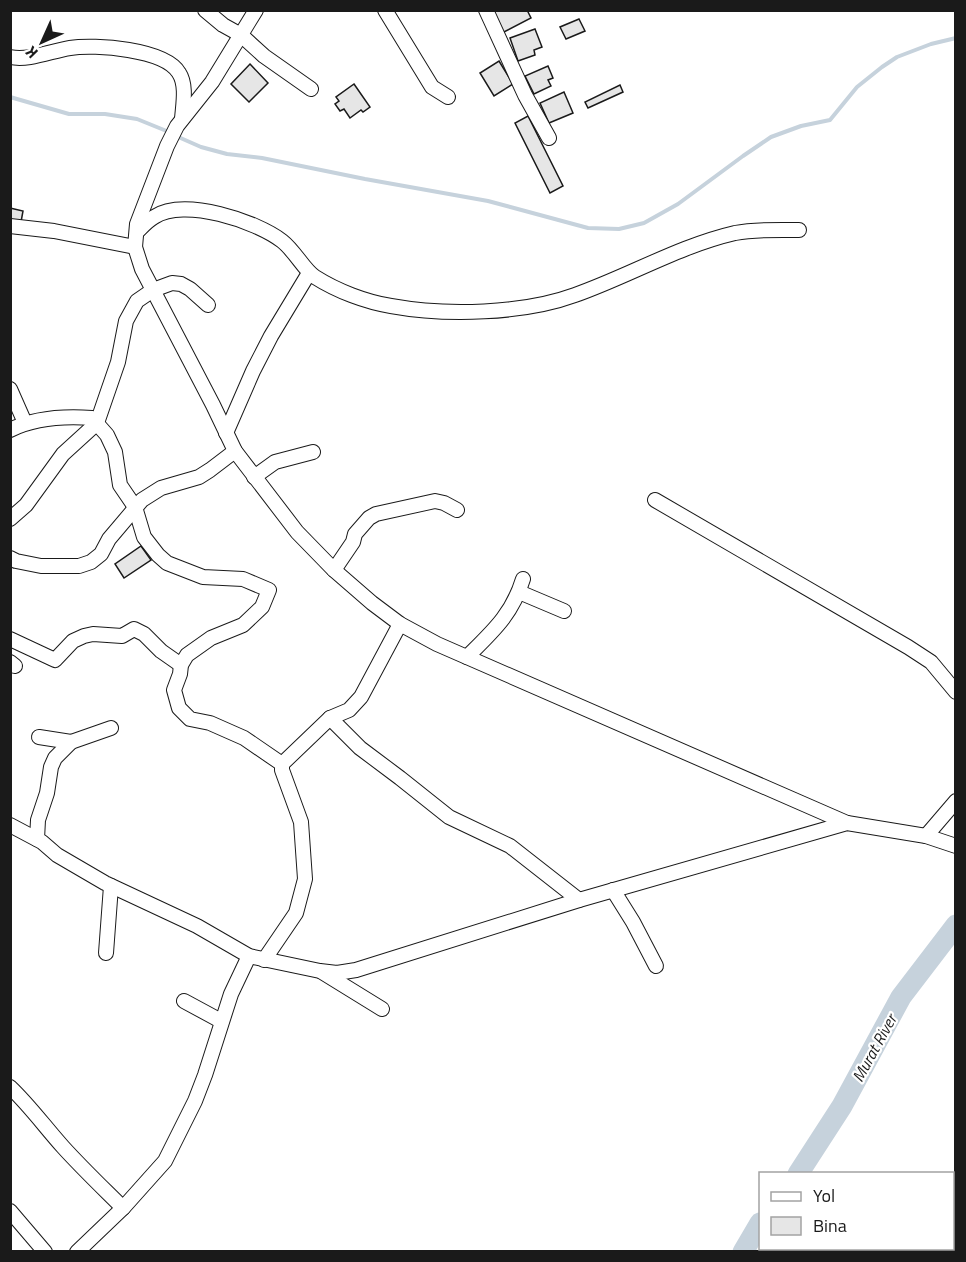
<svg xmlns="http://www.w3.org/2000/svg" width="966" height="1262" font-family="'Titillium Web',sans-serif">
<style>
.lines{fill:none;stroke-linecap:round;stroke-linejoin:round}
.stream{stroke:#c6d2dc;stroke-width:4}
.river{stroke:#c6d2dc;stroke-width:21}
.building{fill:#e6e6e6;stroke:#1a1a1a;stroke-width:1.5}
.minor-casing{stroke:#1a1a1a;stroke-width:16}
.minor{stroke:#fff;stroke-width:14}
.labels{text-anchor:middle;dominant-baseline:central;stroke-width:4.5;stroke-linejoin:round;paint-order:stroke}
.water-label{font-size:16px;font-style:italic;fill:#1a1a1a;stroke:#fff}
</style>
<rect width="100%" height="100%" fill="#fff"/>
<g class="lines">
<!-- stream -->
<g class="stream">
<polyline points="10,97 69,114 105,114 137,119 169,132"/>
<polyline points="176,136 201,147 227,154 262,158 365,179 488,201 588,228 619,229 644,223 678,204 743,156 771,137 801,126 830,120 857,87 882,67 897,57 931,44 956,38"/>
</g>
<!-- river -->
<g class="river">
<polyline points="798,1174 842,1106 901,997 956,925"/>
<polyline points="743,1252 760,1223"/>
</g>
</g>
<!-- building -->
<g class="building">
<polygon points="497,10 527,10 531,18 502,33 492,13"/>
<polygon points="579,19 585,31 566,39 560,27"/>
<polygon points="535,29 542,47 534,50 535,55 518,61 510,38"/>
<polygon points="499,61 513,84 494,96 480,73"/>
<polygon points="250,64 268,83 249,102 231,84"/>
<polygon points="548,66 553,78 548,80 551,86 534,94 525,76"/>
<polygon points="354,84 370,107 363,112 361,110 350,118 344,109 340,111 335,104 339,101 336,97"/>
<polygon points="620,85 623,92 588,108 585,102"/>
<polygon points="564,92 573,113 549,123 540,103"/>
<polygon points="528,116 563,186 550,193 515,123"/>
<polygon points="10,208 23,211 19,233 10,231"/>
<polygon points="141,546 151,560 124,578 115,564"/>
</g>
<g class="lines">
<!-- minor casing -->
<g class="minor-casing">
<g id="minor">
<polyline points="205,10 223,25 241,35 264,56 311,89"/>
<polyline points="256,10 212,82 177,126 167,146 137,224 135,247 142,269 213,405 235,451 297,532 334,570 372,603 400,624 437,644 847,823"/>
<polyline points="385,10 432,87 448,97"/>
<polyline points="486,10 525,95 549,138"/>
<path d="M10,57C29,61 51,51 70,48C95,44 165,49 179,73C187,85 183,105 182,119"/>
<polyline points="10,226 54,231 135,247"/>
<path d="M137,232C142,227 147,221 154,217C184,197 256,221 282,241C295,251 304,270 315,277C337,291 366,302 391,306C446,316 523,314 575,295C629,276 679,246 735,233C756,229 778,230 799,230"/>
<polyline points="10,389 25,423"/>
<path d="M10,430C34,418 65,416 92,418L107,435L115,452L120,485L135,507L144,537L158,555L167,563L203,577L243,579L269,590L262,607L243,625L211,638L187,655L181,665L180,674L174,690L179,708L190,719L210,723L244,738L282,764"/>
<polyline points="226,433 253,371 271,336 309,273"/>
<polyline points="254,477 275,462 313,452"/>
<polyline points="655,500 908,647 931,662 956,692"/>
<polyline points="10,519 26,505 63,454 97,423 118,362 126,321 137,301 153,290 172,283 181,284 190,289 208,305"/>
<polyline points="10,558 16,561 41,566 79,566 91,562 101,554 109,539 142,500 161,488 199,477 210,470 235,451"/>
<polyline points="334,570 353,542 355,534 369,518 376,514 435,501 444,503 457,510"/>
<polyline points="519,592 564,611"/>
<polyline points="10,639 55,660 73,641 84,636 93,634 122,636 134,629 144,634 161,651 181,665"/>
<path d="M467,657C492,632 512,615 523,579"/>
<polyline points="10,662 15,666"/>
<polyline points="330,718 360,748 400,778 449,817 510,846 579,900"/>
<polyline points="39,737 71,742"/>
<polyline points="10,825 42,842 57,855 105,883 197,926 249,956 320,971 337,973 356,970 579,900 847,823 926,836 956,846"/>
<polyline points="926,836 956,801"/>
<polyline points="37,839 38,820 47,793 51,767 55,758 71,742 111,728"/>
<polyline points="613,890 633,922 656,966"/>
<polyline points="106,953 111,886"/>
<polyline points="264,960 296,913 305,879 301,822 282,770 282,764 330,718 349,710 361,697 400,624"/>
<polyline points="322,972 382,1009"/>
<polyline points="184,1001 221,1021"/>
<path d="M10,1087C30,1106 45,1127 63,1147C82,1168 103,1188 123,1208"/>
<polyline points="10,1211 45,1252"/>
<polyline points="77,1252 123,1208 165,1161 195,1101 205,1075 231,994 249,956"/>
</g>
</g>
<!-- minor -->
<use href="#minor" class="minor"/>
</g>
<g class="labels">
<!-- water labels -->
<g class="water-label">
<text transform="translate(874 1048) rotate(-61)">Murat River</text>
</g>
</g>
<!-- border -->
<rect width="966" height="1262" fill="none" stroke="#1a1a1a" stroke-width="24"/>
<!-- legend -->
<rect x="759" y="1172" width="195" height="78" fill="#ffffff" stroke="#a3a3a3" stroke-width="1.5"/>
<rect x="771" y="1192" width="30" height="9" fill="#ffffff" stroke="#a3a3a3" stroke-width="1.5"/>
<text x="813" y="1202" font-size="18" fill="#1a1a1a">Yol</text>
<rect x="771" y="1217" width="30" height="18" fill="#e6e6e6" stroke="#a3a3a3" stroke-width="1.5"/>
<text x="813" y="1232" font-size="18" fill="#1a1a1a">Bina</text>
<!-- north arrow -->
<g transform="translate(42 42) rotate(225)" stroke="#ffffff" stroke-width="4.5" paint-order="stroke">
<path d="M0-4.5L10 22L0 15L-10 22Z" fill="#1a1a1a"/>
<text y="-9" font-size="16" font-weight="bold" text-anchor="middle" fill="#1a1a1a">K</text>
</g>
</svg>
